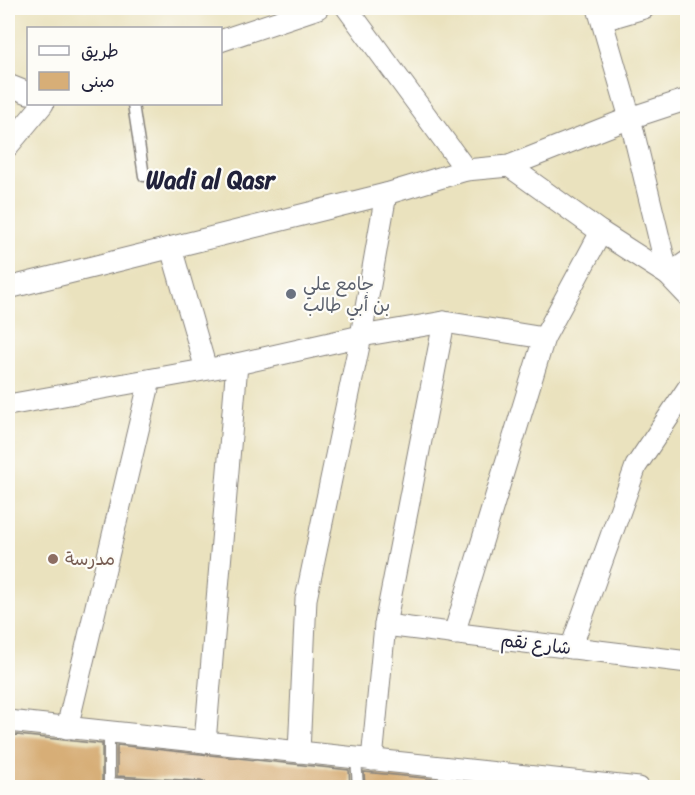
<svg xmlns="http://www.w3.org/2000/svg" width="695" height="795" font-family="Sriracha,'Playpen Sans Arabic',sans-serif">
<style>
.building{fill:#d7ae77}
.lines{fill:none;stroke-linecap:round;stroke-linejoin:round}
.service-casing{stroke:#86827c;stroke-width:13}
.minor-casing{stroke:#86827c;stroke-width:23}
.service{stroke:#fff;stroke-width:10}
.minor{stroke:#fff;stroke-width:21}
.worship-dot{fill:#6b7280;stroke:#fdfcf7;stroke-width:2}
.education-dot{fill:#8d6e63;stroke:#fdfcf7;stroke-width:2}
.labels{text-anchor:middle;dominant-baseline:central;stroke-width:4.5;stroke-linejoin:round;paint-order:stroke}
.worship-label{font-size:18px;fill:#5b616d;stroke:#fdfcf7;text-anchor:start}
.education-label{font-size:18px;fill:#785e54;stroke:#fdfcf7;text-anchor:start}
.street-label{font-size:18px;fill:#22223b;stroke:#fdfcf7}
.district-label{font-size:24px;font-weight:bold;fill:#22223b;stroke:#fdfcf7}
</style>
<rect width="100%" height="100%" fill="#fdfcf7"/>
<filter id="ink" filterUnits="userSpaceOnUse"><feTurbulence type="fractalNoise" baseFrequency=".0167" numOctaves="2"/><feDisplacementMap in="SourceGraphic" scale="12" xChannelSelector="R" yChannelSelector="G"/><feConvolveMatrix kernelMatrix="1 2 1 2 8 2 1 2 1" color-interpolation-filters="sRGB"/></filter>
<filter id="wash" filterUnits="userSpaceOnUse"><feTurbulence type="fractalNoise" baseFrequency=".008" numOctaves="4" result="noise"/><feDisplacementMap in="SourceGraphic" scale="24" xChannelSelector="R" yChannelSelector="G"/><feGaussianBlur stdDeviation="1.35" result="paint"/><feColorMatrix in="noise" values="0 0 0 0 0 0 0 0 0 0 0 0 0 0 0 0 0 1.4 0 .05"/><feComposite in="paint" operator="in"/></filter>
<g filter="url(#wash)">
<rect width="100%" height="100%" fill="#eae2be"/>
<g id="blocks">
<!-- building -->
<g class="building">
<polygon points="17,735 102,744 102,788 8,788 8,736"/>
<polygon points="117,745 349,770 350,788 207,788 205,782 200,781 117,776"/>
<polygon points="364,772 474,783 473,788 365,788"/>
</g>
</g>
</g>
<g filter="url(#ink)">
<use href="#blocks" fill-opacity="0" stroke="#86827c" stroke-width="1.5"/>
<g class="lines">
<!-- service casing -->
<g class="service-casing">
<g id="service">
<polyline points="133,104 144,176"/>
<polyline points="109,732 109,788"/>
<polyline points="356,758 358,788"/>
<polyline points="109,783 200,788"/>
</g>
</g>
<!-- minor casing -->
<g class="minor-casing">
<g id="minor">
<polyline points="347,8 466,170"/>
<polyline points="598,8 630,118 668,275 688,296"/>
<polyline points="603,20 644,8"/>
<polyline points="220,41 318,8"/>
<polyline points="8,85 28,93"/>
<polyline points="8,146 43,104"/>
<polyline points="509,166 601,232 668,275 688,261"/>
<polyline points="171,248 206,369"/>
<polyline points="8,288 386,194 466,170 509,166 630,118 688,99"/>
<polyline points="8,405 237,364 361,336 444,322 544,338"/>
<polyline points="385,625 688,662"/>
<polyline points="454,634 544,338 601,232"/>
<polyline points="571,648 636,466 688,388"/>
<polyline points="8,721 639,788"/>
<polyline points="67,728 150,380"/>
<polyline points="205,742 237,364"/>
<polyline points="299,752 306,599 361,336 386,194"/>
<polyline points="372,760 385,625 444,322"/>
</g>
</g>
<!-- service -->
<use href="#service" class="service"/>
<!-- minor -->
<use href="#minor" class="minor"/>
</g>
</g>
<!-- markers -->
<circle class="worship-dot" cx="291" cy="294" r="6"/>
<circle class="education-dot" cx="53" cy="559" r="6"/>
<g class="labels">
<!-- worship labels -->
<g class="worship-label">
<text x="303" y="284">جامع علي<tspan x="303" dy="21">بن أبي طالب</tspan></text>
</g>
<!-- education labels -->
<g class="education-label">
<text x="65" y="559">مدرسة</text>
</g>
<!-- street labels -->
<g class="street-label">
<text transform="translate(536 644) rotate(7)">شارع نقم</text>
</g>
<!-- district labels -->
<g class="district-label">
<text x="210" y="180">Wadi al Qasr</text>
</g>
</g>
<!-- margin -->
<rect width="695" height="795" fill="none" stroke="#fdfcf7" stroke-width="30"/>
<!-- legend -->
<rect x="27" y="27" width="195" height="78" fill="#fdfcf7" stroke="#a5a5ac" stroke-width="1.5"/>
<rect x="39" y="46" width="30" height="9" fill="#ffffff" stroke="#a5a5ac" stroke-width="1.5"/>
<text x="81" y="57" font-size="18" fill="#22223b">طريق</text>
<rect x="39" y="72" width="30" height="18" fill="#d7ae77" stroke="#a5a5ac" stroke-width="1.5"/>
<text x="81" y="87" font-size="18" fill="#22223b">مبنى</text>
</svg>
